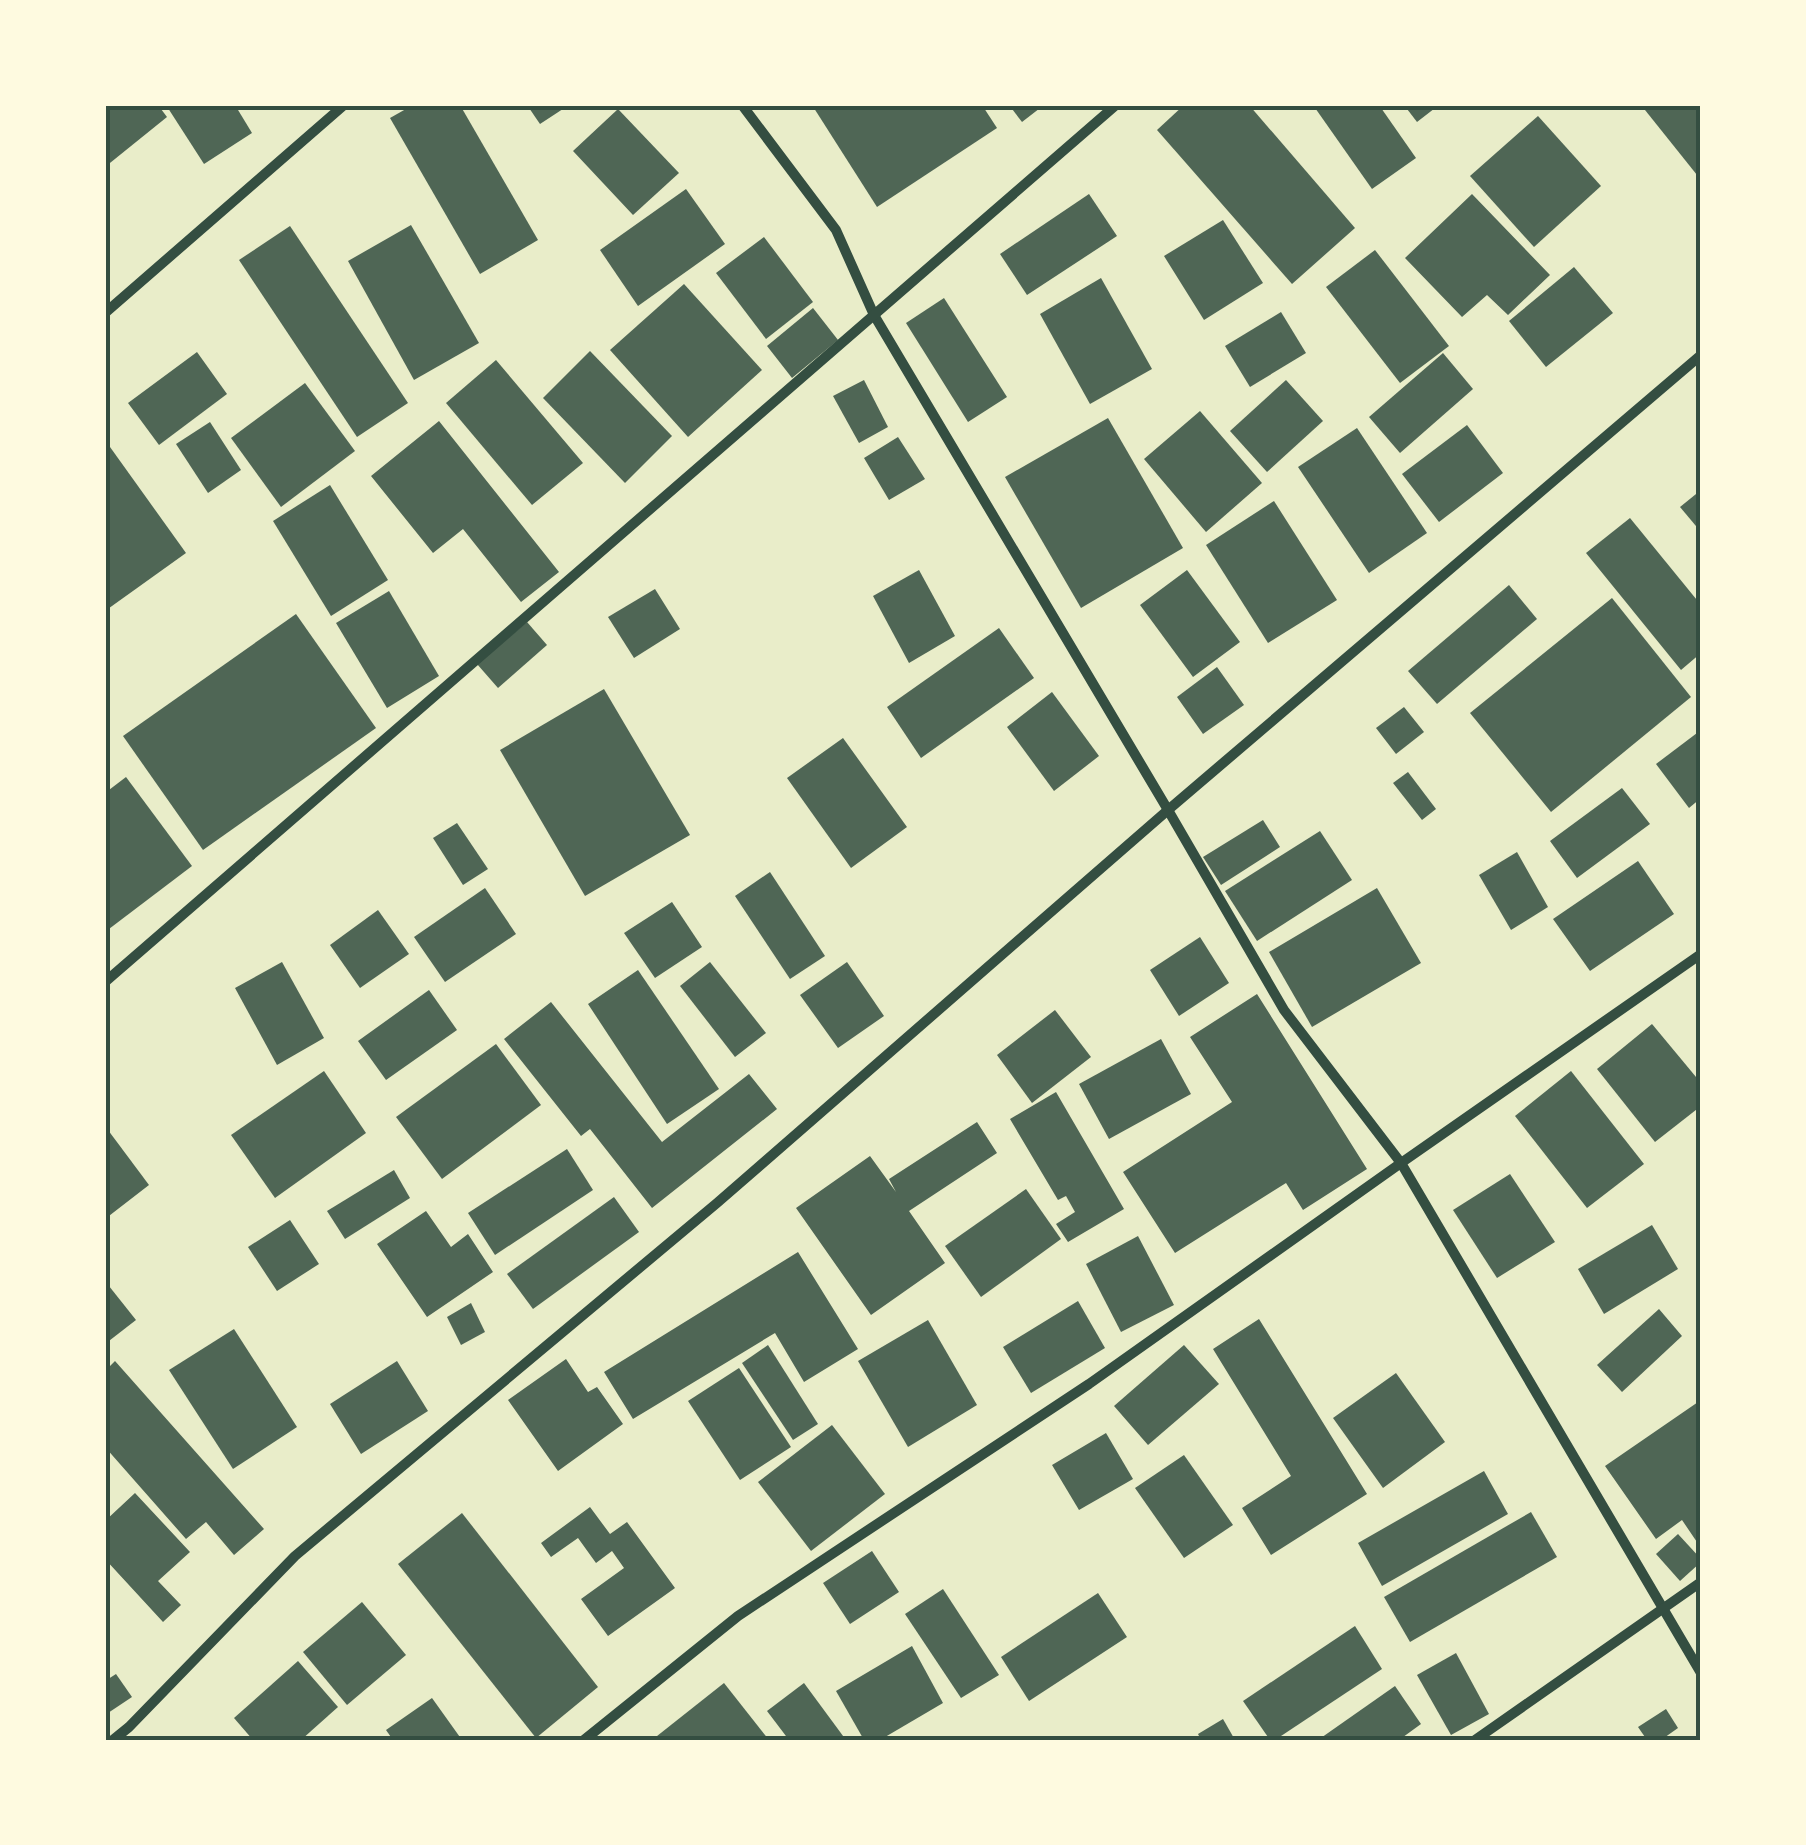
<svg xmlns="http://www.w3.org/2000/svg" width="1806" height="1845" font-family="'Fira Sans Condensed',sans-serif">
<style>
.building{fill:#4f6655}
.lines{fill:none;stroke-linecap:round;stroke-linejoin:round}
.minor{stroke:#344e41;stroke-width:10}
.neatline{fill:none;stroke:#344e41;stroke-width:4}
</style>
<rect width="100%" height="100%" fill="#e9edc9"/>
<!-- building -->
<g class="building">
<polygon points="105,105 158,105 167,117 105,167"/>
<polygon points="166,105 235,105 252,133 204,164"/>
<polygon points="413,105 460,105 538,240 480,274 390,118"/>
<polygon points="527,105 569,105 540,124"/>
<polygon points="812,105 982,105 997,128 877,207"/>
<polygon points="1009,105 1044,105 1022,122"/>
<polygon points="1184,105 1249,105 1355,228 1292,284 1157,130"/>
<polygon points="1313,105 1379,105 1416,158 1372,189"/>
<polygon points="1404,105 1439,105 1417,122"/>
<polygon points="1641,105 1701,105 1701,180"/>
<polygon points="618,109 679,173 633,215 573,151"/>
<polygon points="1538,116 1601,186 1534,247 1470,176"/>
<polygon points="686,189 725,244 638,306 600,250"/>
<polygon points="1089,194 1117,236 1027,295 1000,254"/>
<polygon points="1472,194 1550,275 1508,315 1487,295 1462,317 1405,258"/>
<polygon points="1223,220 1263,283 1204,320 1164,256"/>
<polygon points="411,225 479,343 414,380 348,261"/>
<polygon points="290,226 408,403 357,437 239,260"/>
<polygon points="764,237 813,302 766,339 716,273"/>
<polygon points="1375,250 1449,346 1400,383 1326,287"/>
<polygon points="1574,267 1613,313 1546,367 1509,321"/>
<polygon points="1101,278 1152,369 1090,404 1040,314"/>
<polygon points="684,284 762,370 688,437 610,350"/>
<polygon points="944,298 1007,397 968,422 906,323"/>
<polygon points="813,308 838,340 792,378 767,346"/>
<polygon points="1281,312 1306,353 1250,387 1225,346"/>
<polygon points="590,351 672,436 625,483 543,398"/>
<polygon points="197,352 227,394 159,445 128,403"/>
<polygon points="1443,353 1473,389 1400,453 1369,417"/>
<polygon points="496,360 583,463 532,505 446,403"/>
<polygon points="864,380 888,427 859,443 833,396"/>
<polygon points="1286,380 1323,421 1267,472 1230,431"/>
<polygon points="305,383 355,451 281,507 231,438"/>
<polygon points="1200,411 1262,483 1206,532 1144,459"/>
<polygon points="1108,418 1183,548 1081,608 1005,477"/>
<polygon points="439,421 559,572 521,602 463,529 433,553 371,476"/>
<polygon points="210,422 241,470 208,493 176,444"/>
<polygon points="1467,425 1503,473 1439,522 1402,474"/>
<polygon points="1357,428 1427,533 1369,573 1298,467"/>
<polygon points="898,437 925,479 889,500 864,458"/>
<polygon points="105,440 186,553 105,611"/>
<polygon points="330,485 388,580 331,616 273,521"/>
<polygon points="1701,490 1701,532 1680,507"/>
<polygon points="1274,501 1337,600 1268,643 1206,545"/>
<polygon points="1630,518 1701,605 1701,653 1681,670 1586,553"/>
<polygon points="919,570 955,636 909,663 873,596"/>
<polygon points="1187,570 1240,642 1193,677 1140,605"/>
<polygon points="1509,585 1537,619 1437,704 1408,671"/>
<polygon points="655,589 680,629 634,658 608,617"/>
<polygon points="389,591 439,676 387,708 336,623"/>
<polygon points="1612,598 1691,697 1551,812 1470,713"/>
<polygon points="296,614 376,728 203,850 123,736"/>
<polygon points="527,622 547,645 498,688 477,664"/>
<polygon points="999,628 1034,678 921,758 887,707"/>
<polygon points="1217,667 1244,705 1203,734 1177,697"/>
<polygon points="604,689 690,835 585,896 500,750"/>
<polygon points="1052,692 1099,756 1054,791 1007,727"/>
<polygon points="1404,707 1424,732 1396,754 1376,728"/>
<polygon points="1701,730 1701,798 1689,808 1656,764"/>
<polygon points="843,738 907,827 851,868 787,778"/>
<polygon points="1408,772 1436,809 1422,820 1393,783"/>
<polygon points="126,777 192,866 105,932 105,793"/>
<polygon points="1622,788 1650,824 1577,878 1550,841"/>
<polygon points="1263,820 1280,847 1221,885 1203,857"/>
<polygon points="457,823 488,869 463,885 433,838"/>
<polygon points="1320,831 1352,880 1257,941 1225,891"/>
<polygon points="1517,852 1548,907 1511,930 1479,875"/>
<polygon points="1638,861 1674,914 1590,971 1553,919"/>
<polygon points="770,872 825,956 790,979 735,896"/>
<polygon points="485,888 516,934 445,982 414,937"/>
<polygon points="1377,888 1421,963 1312,1027 1269,952"/>
<polygon points="672,902 702,947 655,978 624,933"/>
<polygon points="378,910 409,954 360,988 330,945"/>
<polygon points="1200,937 1229,983 1179,1016 1150,970"/>
<polygon points="282,962 324,1038 277,1065 235,988"/>
<polygon points="710,962 766,1033 735,1057 680,986"/>
<polygon points="847,962 884,1016 838,1048 800,995"/>
<polygon points="638,970 719,1089 667,1124 588,1004"/>
<polygon points="429,990 457,1030 386,1080 358,1041"/>
<polygon points="1257,994 1367,1169 1303,1210 1286,1183 1175,1253 1123,1172 1232,1102 1190,1037"/>
<polygon points="551,1002 662,1142 749,1074 777,1109 652,1208 590,1129 581,1136 504,1039"/>
<polygon points="1055,1010 1091,1057 1032,1103 997,1055"/>
<polygon points="1652,1024 1701,1083 1701,1106 1655,1142 1597,1069"/>
<polygon points="1161,1039 1191,1094 1109,1139 1079,1084"/>
<polygon points="496,1044 541,1105 442,1179 396,1117"/>
<polygon points="324,1071 366,1133 275,1198 231,1135"/>
<polygon points="1571,1071 1644,1164 1587,1208 1515,1116"/>
<polygon points="1056,1092 1124,1209 1068,1242 1056,1224 1075,1212 1066,1196 1058,1200 1010,1119"/>
<polygon points="977,1122 997,1153 909,1211 945,1263 871,1315 796,1208 870,1156 896,1192 889,1179"/>
<polygon points="105,1126 149,1185 105,1219"/>
<polygon points="567,1149 593,1190 495,1255 468,1213"/>
<polygon points="394,1170 410,1198 345,1239 327,1211"/>
<polygon points="1510,1174 1555,1242 1497,1278 1453,1210"/>
<polygon points="1026,1189 1061,1239 981,1297 945,1246"/>
<polygon points="614,1197 639,1232 533,1309 507,1274"/>
<polygon points="426,1211 451,1247 468,1234 493,1272 427,1317 377,1244"/>
<polygon points="290,1220 319,1264 277,1291 248,1247"/>
<polygon points="1652,1225 1678,1269 1604,1314 1578,1269"/>
<polygon points="1138,1236 1174,1305 1121,1332 1086,1264"/>
<polygon points="798,1252 858,1349 804,1382 775,1333 633,1419 604,1372"/>
<polygon points="105,1281 136,1320 105,1344"/>
<polygon points="1078,1301 1105,1348 1031,1393 1003,1347"/>
<polygon points="471,1303 485,1332 461,1345 447,1317"/>
<polygon points="1659,1309 1682,1336 1622,1392 1597,1365"/>
<polygon points="1259,1319 1367,1494 1271,1555 1242,1508 1291,1476 1213,1349"/>
<polygon points="928,1320 977,1405 908,1447 858,1361"/>
<polygon points="234,1329 297,1427 233,1469 169,1370"/>
<polygon points="768,1345 818,1424 793,1440 742,1363"/>
<polygon points="1184,1345 1219,1384 1148,1445 1114,1406"/>
<polygon points="566,1359 588,1392 597,1387 623,1424 558,1471 508,1400"/>
<polygon points="115,1361 264,1529 234,1555 206,1522 186,1539 105,1447 105,1371"/>
<polygon points="397,1361 428,1411 361,1454 330,1404"/>
<polygon points="739,1368 791,1447 740,1480 688,1401"/>
<polygon points="1396,1373 1445,1442 1383,1488 1333,1418"/>
<polygon points="1701,1400 1701,1548 1682,1520 1656,1539 1605,1466"/>
<polygon points="832,1425 885,1494 811,1551 758,1482"/>
<polygon points="1106,1433 1133,1479 1079,1510 1052,1465"/>
<polygon points="1184,1455 1233,1525 1184,1558 1135,1488"/>
<polygon points="1484,1471 1508,1514 1382,1586 1358,1543"/>
<polygon points="135,1493 190,1552 158,1581 181,1605 163,1622 105,1559 105,1521"/>
<polygon points="590,1507 610,1534 627,1522 675,1588 608,1636 581,1599 624,1568 612,1551 596,1563 578,1538 551,1557 541,1543"/>
<polygon points="1531,1512 1557,1557 1410,1642 1384,1597"/>
<polygon points="462,1513 598,1687 536,1738 398,1564"/>
<polygon points="1678,1534 1701,1559 1701,1562 1680,1581 1656,1554"/>
<polygon points="872,1551 899,1592 850,1624 823,1583"/>
<polygon points="943,1589 999,1675 961,1698 905,1614"/>
<polygon points="1098,1593 1127,1637 1029,1701 1001,1657"/>
<polygon points="362,1602 406,1655 347,1705 303,1652"/>
<polygon points="1355,1626 1382,1669 1275,1740 1270,1740 1243,1701"/>
<polygon points="912,1646 943,1703 880,1740 864,1740 836,1691"/>
<polygon points="1456,1653 1489,1714 1451,1735 1417,1675"/>
<polygon points="298,1661 338,1707 301,1740 253,1740 234,1718"/>
<polygon points="116,1674 132,1697 105,1715 105,1681"/>
<polygon points="724,1683 769,1740 652,1740"/>
<polygon points="804,1683 846,1740 789,1740 767,1711"/>
<polygon points="1395,1686 1421,1724 1399,1740 1318,1740"/>
<polygon points="432,1698 462,1740 393,1740 386,1730"/>
<polygon points="1666,1709 1678,1728 1661,1740 1647,1740 1638,1727"/>
<polygon points="1223,1719 1235,1740 1201,1740 1198,1734"/>
</g>
<g class="lines">
<!-- minor -->
<g class="minor">
<polyline points="742,105 836,230 874,315 1168,810 1284,1010 1401,1163 1701,1673"/>
<polyline points="105,313 344,105"/>
<polyline points="105,982 1116,105"/>
<polyline points="113,1740 129,1727 295,1556 717,1203 1168,810 1701,355"/>
<polyline points="584,1740 738,1616 1089,1384 1401,1163 1701,954"/>
<polyline points="1475,1740 1701,1582"/>
</g>
</g>
<!-- border -->
<rect width="1806" height="1845" fill="none" stroke="#fefae0" stroke-width="215"/>
<rect x="108" y="108" width="1590" height="1630" class="neatline"/>
</svg>
